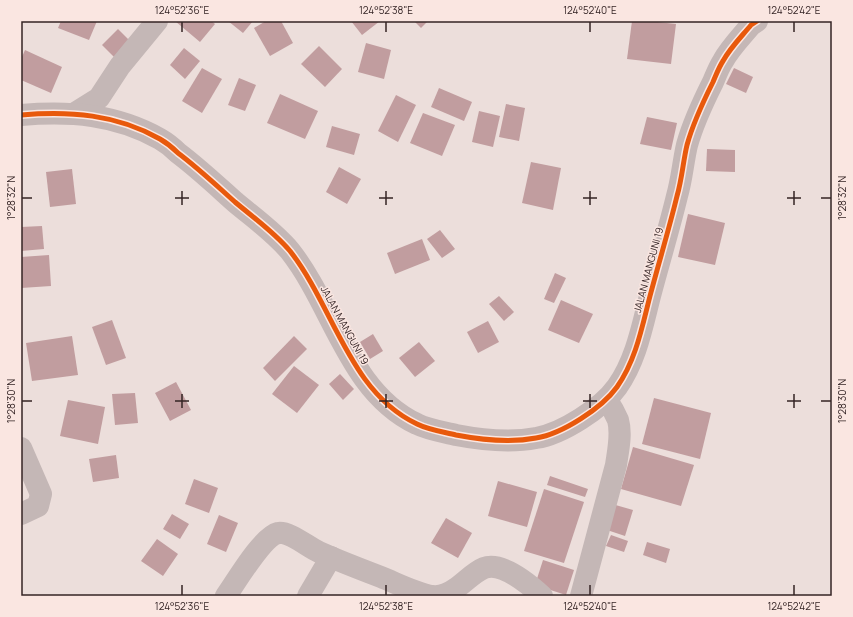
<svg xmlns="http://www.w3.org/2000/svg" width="853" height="617" font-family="Manrope,sans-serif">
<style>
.building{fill:#c19d9f}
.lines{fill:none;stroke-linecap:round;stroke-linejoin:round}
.minor{stroke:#c4b7b6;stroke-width:22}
.cycleway-casing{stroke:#fae6e1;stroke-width:8}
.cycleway{stroke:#e8590c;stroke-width:5}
.ticks{fill:none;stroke:#342425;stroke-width:1.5}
.labels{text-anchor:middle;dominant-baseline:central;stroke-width:3;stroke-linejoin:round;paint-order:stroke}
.street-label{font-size:10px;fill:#342425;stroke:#fae6e1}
.neatline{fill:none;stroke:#342425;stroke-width:1.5}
.ticks-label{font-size:10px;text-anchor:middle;fill:#342425}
</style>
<rect width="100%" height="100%" fill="#ecdedb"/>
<!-- building -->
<g class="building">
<polygon points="61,21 97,21 89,40 58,28"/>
<polygon points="175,21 211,21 215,24 200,42"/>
<polygon points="228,21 253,21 243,33"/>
<polygon points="266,21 281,21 293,43 270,56 254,28"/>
<polygon points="351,21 380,21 362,35"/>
<polygon points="414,21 428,21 421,28"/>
<polygon points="632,21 648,21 676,24 671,64 627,59"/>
<polygon points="118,29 136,47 120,63 102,45"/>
<polygon points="366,43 391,50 384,79 358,72"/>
<polygon points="319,46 342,69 325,87 301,64"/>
<polygon points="184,48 200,61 185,79 170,65"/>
<polygon points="25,50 62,67 51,93 21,80 21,59"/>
<polygon points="202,68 222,79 202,113 182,101"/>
<polygon points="734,68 753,77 746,93 726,84"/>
<polygon points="239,78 256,85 245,111 228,105"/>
<polygon points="439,88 472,102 464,121 431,107"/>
<polygon points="280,94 318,111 305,139 267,123"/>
<polygon points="396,95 416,105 398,142 378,131"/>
<polygon points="506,104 525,108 519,141 499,137"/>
<polygon points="479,111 500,116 493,147 472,142"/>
<polygon points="423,113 455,125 442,156 410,143"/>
<polygon points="647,117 677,123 671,150 640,144"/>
<polygon points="332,126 360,134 354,155 326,147"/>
<polygon points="707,149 735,150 735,172 706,171"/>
<polygon points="531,162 561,168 553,210 522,203"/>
<polygon points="339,167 361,179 347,204 326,192"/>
<polygon points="72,169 76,204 50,207 46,172"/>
<polygon points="688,214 725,223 715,265 678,257"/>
<polygon points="42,226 44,249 21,251 21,227"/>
<polygon points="440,230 455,249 442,258 427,239"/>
<polygon points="422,239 430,260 395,274 387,253"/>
<polygon points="49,255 51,286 21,288 21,257"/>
<polygon points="555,273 566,278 554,303 544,299"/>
<polygon points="499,296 514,312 504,321 489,304"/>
<polygon points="561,300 593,314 579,343 548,330"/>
<polygon points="112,320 126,358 106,365 92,327"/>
<polygon points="488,321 499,342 478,353 467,332"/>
<polygon points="373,334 383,351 370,359 360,342"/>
<polygon points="72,336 78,375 32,381 26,343"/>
<polygon points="294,336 307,349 275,381 263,368"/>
<polygon points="419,342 435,361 415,377 399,358"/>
<polygon points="294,366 319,385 297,413 272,394"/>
<polygon points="340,374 354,389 343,400 329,384"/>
<polygon points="176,382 191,410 170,421 155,393"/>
<polygon points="135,393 138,423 115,425 112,394"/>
<polygon points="654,398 711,413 700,459 642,444"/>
<polygon points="68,400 105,407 98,444 60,436"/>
<polygon points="633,447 694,465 681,506 621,489"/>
<polygon points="116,455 119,478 93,482 89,459"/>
<polygon points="550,476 588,489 585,497 547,485"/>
<polygon points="194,479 218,488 209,513 185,504"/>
<polygon points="498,481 537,492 527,527 488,516"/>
<polygon points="544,489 584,502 564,563 524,551"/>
<polygon points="612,504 633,510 625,536 604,529"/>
<polygon points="172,514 189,524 180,539 163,529"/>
<polygon points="219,515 238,523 226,552 207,544"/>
<polygon points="446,518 472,533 458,558 431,543"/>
<polygon points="611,535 628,541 624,552 606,546"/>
<polygon points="157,539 178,554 163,576 141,561"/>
<polygon points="647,542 670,549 666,563 643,555"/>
<polygon points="543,560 574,570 566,595 535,585"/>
</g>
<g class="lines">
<!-- minor -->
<g class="minor">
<polyline points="75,113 99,98 120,66 157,21"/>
<path d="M21,115C70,111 116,114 160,139C167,143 173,148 178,153C198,168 216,185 235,202C254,218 274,232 290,251C334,307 349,392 417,424C429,430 444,432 456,435C482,440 510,443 536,438C562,434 602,408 617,387C636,360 642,327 650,296C659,262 669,229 677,196C682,179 683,162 687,145C693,123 703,102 713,82C716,75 719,67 723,61C730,48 742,36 751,25L757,21"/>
<polyline points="21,448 41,494 38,506 21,514"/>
<path d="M226,596C236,582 262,537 278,533C289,531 308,547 319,552C339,561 360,569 381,577C396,583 415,593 432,596C440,597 448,594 455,589C464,583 474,572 484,568C502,561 530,585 542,596"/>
<polyline points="308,596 331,557"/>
<path d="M581,596L616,465C618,451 622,434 618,420C615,413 611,406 607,400"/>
</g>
<!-- cycleway casing -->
<g class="cycleway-casing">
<path id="cycleway" d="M21,115C70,111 116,114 160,139C167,143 173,148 178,153C198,168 216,185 235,202C254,218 274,232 290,251C334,307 349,392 417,424C429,430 444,432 456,435C482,440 510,443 536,438C562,434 602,408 617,387C636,360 642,327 650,296C659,262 669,229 677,196C682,179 683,162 687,145C693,123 703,102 713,82C716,75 719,67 723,61C730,48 742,36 751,25L757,21"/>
</g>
<!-- cycleway -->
<use href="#cycleway" class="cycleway"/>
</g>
<!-- ticks -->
<path class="ticks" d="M182,22V32M386,22V32M590,22V32M794,22V32M182,191V205M386,191V205M590,191V205M794,191V205M22,198H32M175,198H189M379,198H393M583,198H597M787,198H801M821,198H831M182,394V408M386,394V408M590,394V408M794,394V408M22,401H32M175,401H189M379,401H393M583,401H597M787,401H801M821,401H831M182,585V595M386,585V595M590,585V595M794,585V595"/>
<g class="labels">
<!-- street labels -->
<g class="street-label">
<text transform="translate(648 270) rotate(-75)">JALAN MANGUNI 19</text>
<text transform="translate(345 325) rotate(61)">JALAN MANGUNI 19</text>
</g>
</g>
<!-- border -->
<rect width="853" height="617" fill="none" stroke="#fae6e1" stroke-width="44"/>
<rect x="22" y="22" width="809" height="573" class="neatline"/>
<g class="ticks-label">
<text x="182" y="14">124°52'36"E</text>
<text x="386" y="14">124°52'38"E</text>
<text x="590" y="14">124°52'40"E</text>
<text x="794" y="14">124°52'42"E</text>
<text transform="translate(11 198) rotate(-90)" y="4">1°28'32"N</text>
<text transform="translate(842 198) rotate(-90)" y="4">1°28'32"N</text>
<text transform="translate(11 401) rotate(-90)" y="4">1°28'30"N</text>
<text transform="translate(842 401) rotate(-90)" y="4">1°28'30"N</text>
<text x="182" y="610">124°52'36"E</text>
<text x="386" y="610">124°52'38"E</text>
<text x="590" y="610">124°52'40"E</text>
<text x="794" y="610">124°52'42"E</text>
</g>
</svg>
